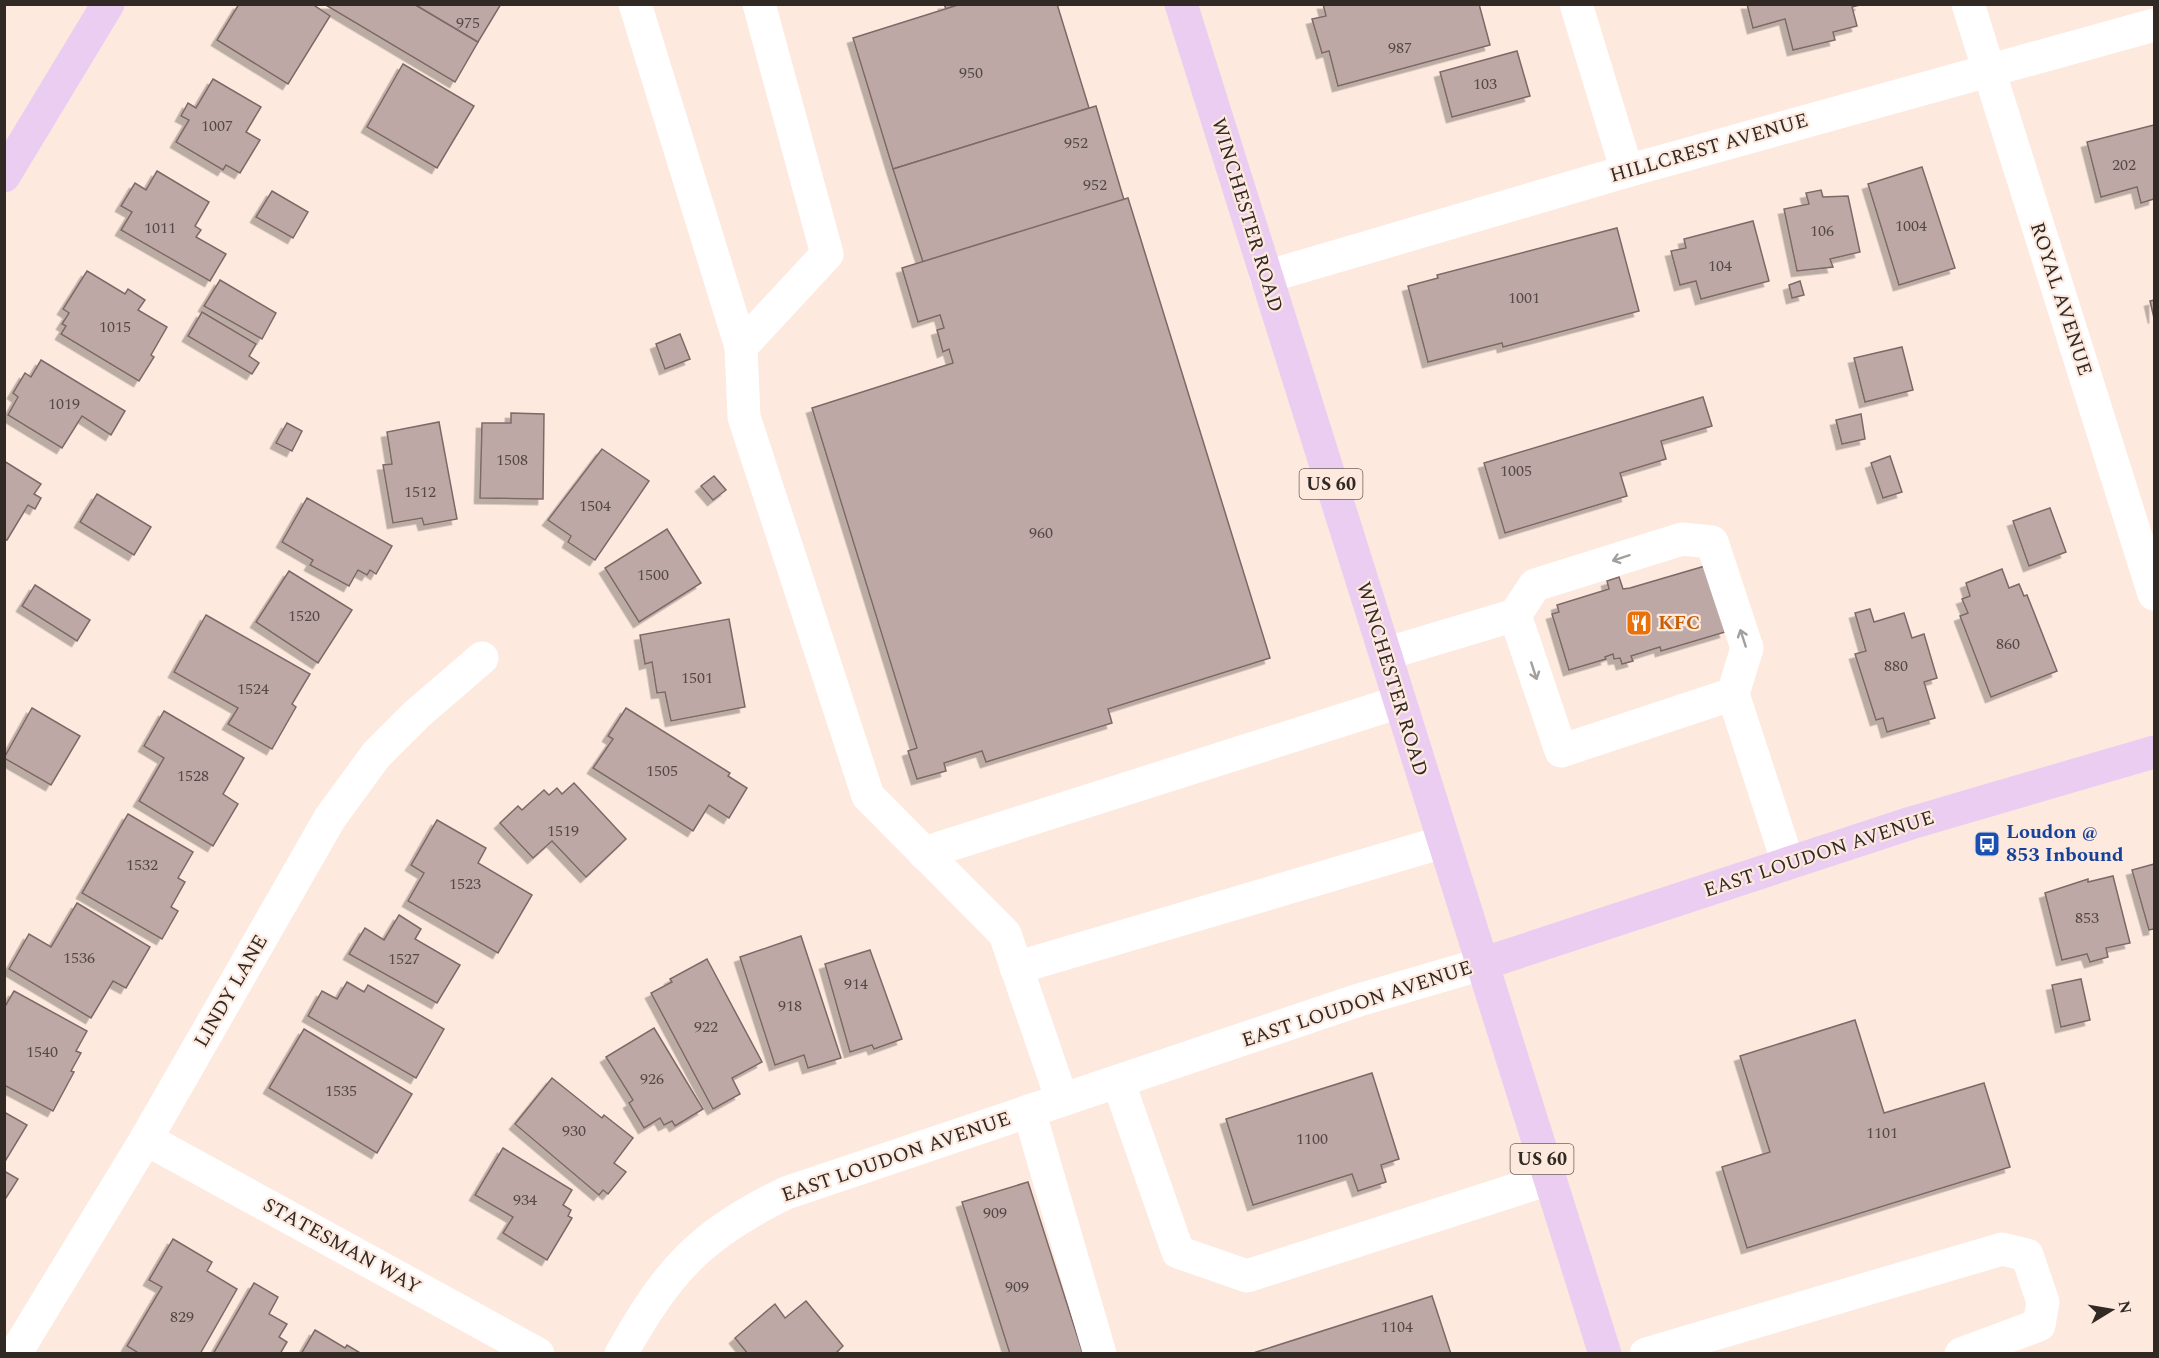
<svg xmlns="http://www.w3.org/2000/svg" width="2159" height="1358" font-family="Spectral,serif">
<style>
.building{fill:#bea8a6;stroke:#7d6967;stroke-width:1.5;filter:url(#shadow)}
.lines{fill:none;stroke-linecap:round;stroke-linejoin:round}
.minor{stroke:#fff;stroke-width:33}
.major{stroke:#ebcdf2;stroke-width:33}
.oneway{stroke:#a29f9c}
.labels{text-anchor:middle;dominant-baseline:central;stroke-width:4.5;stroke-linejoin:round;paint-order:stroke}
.number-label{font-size:16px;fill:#544944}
.shield{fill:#fde9de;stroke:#6e635c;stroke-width:1.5}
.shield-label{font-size:18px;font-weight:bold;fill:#302924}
.street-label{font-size:20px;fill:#302924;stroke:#fde9de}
.food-label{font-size:20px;font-weight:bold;fill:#c56008;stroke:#fde9de;text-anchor:start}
.transit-label{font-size:20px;font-weight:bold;fill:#164399;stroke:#fde9de;text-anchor:start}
</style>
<defs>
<filter id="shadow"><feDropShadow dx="-5.5" dy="5.5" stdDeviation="0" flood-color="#0004"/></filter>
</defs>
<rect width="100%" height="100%" fill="#fde9de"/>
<!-- building -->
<g class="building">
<polygon points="239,4 312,4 330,16 288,84 217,40"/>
<polygon points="324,4 414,4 478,42 455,82"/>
<polygon points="414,4 501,4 478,42"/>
<polygon points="944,4 961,4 946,9"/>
<polygon points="961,4 1057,4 1089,108 893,169 853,38"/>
<polygon points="1323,4 1479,4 1490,45 1338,86 1329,51 1322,53 1312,19 1326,16"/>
<polygon points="1747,4 1860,4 1860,5 1852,7 1857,26 1833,32 1835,40 1793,50 1785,19 1753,28"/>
<polygon points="1517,51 1530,96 1452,117 1440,72"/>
<polygon points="403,64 474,106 437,168 367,127"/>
<polygon points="213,79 261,107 246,132 260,140 240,173 226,165 223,170 176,142 189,120 181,116 188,103 196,108"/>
<polygon points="1096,106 1124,200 923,262 893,169"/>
<polygon points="2154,125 2154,199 2141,203 2137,187 2101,197 2087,142"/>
<polygon points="1922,167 1955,268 1899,285 1868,184"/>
<polygon points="157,171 209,202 195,226 201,230 196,237 226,254 210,281 121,230 132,212 121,206 135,183 146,190"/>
<polygon points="1821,190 1823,197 1848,196 1860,252 1830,259 1833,267 1797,271 1784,209 1809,204 1806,193"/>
<polygon points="272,191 308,212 293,238 256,217"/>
<polygon points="1128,198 1270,658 1108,709 1112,723 986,762 982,751 944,763 946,771 917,779 908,751 917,748 812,408 953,363 949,349 943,352 937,330 944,328 940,315 918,322 902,268"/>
<polygon points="1753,221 1769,281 1701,299 1696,281 1680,285 1671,251 1686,248 1684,239"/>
<polygon points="1617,228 1639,311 1503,347 1502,343 1428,362 1408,286 1438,278 1437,275"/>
<polygon points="87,271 125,294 128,289 145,300 138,310 167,327 151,355 154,357 139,381 61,334 66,326 62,324 69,313 63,309"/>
<polygon points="220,280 276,313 262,339 204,306"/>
<polygon points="1800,281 1804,295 1792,298 1789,285"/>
<polygon points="2154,300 2154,318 2150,301"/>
<polygon points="202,312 256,344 249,356 259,363 252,374 188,336"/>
<polygon points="680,334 690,359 665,369 656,344"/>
<polygon points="1902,347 1913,390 1865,402 1854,358"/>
<polygon points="41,360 125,411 111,435 82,416 62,448 8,415 18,397 13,393 25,373 31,377"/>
<polygon points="1703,397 1712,426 1661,441 1666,459 1620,473 1627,496 1505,533 1484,463"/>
<polygon points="511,413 544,414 543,499 480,498 482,423 511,423"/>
<polygon points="1861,414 1865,439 1842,444 1836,420"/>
<polygon points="439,422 457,519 424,525 422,518 393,523 383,465 392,464 387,432"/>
<polygon points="287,423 302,431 292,451 276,443"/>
<polygon points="602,449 649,481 595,560 568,542 571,536 548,520"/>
<polygon points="1890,456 1902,492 1883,498 1871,463"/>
<polygon points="4,461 41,484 34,494 41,498 35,509 28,505 7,540 4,539"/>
<polygon points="714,476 726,490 713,500 701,486"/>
<polygon points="97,494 151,527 134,555 80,522"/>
<polygon points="307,498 392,546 376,574 370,570 367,575 358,570 349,586 310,565 313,560 282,542"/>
<polygon points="2050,508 2066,552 2029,566 2013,521"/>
<polygon points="667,529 701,583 639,622 605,568"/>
<polygon points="1705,566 1725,632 1661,651 1660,647 1631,656 1633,661 1622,664 1620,658 1614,659 1613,654 1605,657 1606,659 1569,670 1552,614 1559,612 1557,605 1609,589 1607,581 1619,577 1623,589 1630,588"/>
<polygon points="2002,569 2009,588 2019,584 2024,596 2027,595 2057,671 1991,697 1960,616 1968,613 1962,599 1970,596 1966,583"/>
<polygon points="289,571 352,610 318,663 256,622"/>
<polygon points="35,585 90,620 77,641 22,606"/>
<polygon points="1870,609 1874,622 1904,613 1912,638 1924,634 1937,678 1924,682 1935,718 1887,732 1883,718 1876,720 1855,654 1866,651 1855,613"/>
<polygon points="206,615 310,674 292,704 296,707 272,749 228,724 238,708 174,672"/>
<polygon points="729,619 745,707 671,721 665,692 657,693 652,662 645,664 640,635"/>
<polygon points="32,708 80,736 51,785 4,758"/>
<polygon points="626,708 730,773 728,776 747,788 729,818 709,805 693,831 593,768 613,739 608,736"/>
<polygon points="164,711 244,758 223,794 238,804 213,846 139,801 164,758 144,746"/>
<polygon points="574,783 626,839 586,877 552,841 533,858 500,823 518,806 522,810 544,790 549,795 557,788 562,794"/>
<polygon points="128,814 193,852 178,878 185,882 171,907 178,911 162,939 82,893"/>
<polygon points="437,820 486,848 478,863 532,895 498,953 408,901 424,873 411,865"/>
<polygon points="2154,864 2154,929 2149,930 2132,870"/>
<polygon points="2113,876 2130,943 2106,948 2108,957 2090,962 2087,954 2062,960 2045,893 2088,879 2088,882"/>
<polygon points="77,903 150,947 126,988 113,981 91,1018 9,969 29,934 51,947"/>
<polygon points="399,915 421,929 415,939 460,965 437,1003 349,954 365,928 384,940"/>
<polygon points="801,936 841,1058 808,1068 804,1055 775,1065 740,957"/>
<polygon points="870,950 902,1039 874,1049 872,1045 850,1052 825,964"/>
<polygon points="707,959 762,1062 732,1078 740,1094 713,1109 651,993 672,982 670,979"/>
<polygon points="2081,979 2090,1020 2061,1027 2052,985"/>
<polygon points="347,982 364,992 368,985 444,1029 416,1078 308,1016 322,991 337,999"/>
<polygon points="14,991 87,1031 76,1051 81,1053 71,1071 74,1072 53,1111 4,1085 4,1008"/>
<polygon points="1855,1020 1884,1113 1984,1083 2010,1167 1747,1248 1722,1167 1770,1152 1740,1056"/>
<polygon points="654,1028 703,1109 675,1126 672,1121 664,1125 660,1118 644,1128 629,1103 633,1100 606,1057"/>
<polygon points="304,1029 412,1094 377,1153 269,1088"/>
<polygon points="1372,1073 1399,1159 1381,1165 1386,1182 1358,1191 1352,1174 1253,1205 1226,1119"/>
<polygon points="552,1078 602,1118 604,1115 633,1138 614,1163 626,1172 608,1194 603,1190 599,1195 515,1124"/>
<polygon points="4,1112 27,1125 4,1163"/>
<polygon points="503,1148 572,1190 563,1205 571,1210 568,1216 572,1218 547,1260 503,1233 513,1217 475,1195"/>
<polygon points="4,1171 18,1179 4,1201"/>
<polygon points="1028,1182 1083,1354 1010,1354 962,1202"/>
<polygon points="173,1239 212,1262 207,1271 237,1289 200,1354 140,1354 127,1346 162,1287 149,1280"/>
<polygon points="254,1283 278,1297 269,1314 287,1324 279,1337 287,1342 280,1354 213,1354"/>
<polygon points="1432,1296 1451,1354 1250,1354"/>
<polygon points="806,1301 843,1346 835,1354 748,1354 735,1338 775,1304 785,1318"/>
<polygon points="315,1330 345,1348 347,1345 362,1354 301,1354"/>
</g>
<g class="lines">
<!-- minor -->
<g class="minor">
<polyline points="635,4 741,347"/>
<polyline points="759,4 827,254 741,347 744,417 868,796 1005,934 1062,1100"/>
<polyline points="1576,4 1627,171"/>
<polyline points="1968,4 2154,594"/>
<polyline points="1266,277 1627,171 2154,25"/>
<polyline points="1515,615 1561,751 1733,694 1788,863"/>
<polyline points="1385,654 1515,615 1535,585 1682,539 1712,542 1747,648 1733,694"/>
<polyline points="924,853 1399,702"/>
<polyline points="1016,968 1443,842"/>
<polyline points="1118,1081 1178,1252 1247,1276 1549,1179"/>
<polyline points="1029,1111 1100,1354"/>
<polyline points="146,1139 538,1354"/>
<polyline points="15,1354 146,1139 330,818 376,755 417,714 482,658"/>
<path d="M621,1354C668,1270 700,1235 786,1193L1359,1000L1482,964"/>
<polyline points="1646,1354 2002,1249 2027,1255 2043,1302 2039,1325 1961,1354"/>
</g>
<!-- major -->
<g class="major">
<polyline points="1181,4 1605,1354"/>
<polyline points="4,176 108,4"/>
<polyline points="1482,964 1911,823 2154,752"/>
</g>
</g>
<!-- one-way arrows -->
<defs><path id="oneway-shaft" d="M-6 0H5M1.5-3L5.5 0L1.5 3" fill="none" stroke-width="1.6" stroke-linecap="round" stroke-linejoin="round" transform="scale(1.5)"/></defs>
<g class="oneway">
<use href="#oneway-shaft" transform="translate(1621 558) rotate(162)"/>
<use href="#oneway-shaft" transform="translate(1743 638) rotate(-108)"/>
<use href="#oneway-shaft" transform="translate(1534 671) rotate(72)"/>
</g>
<!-- icons -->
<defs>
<g id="restaurant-square" transform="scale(1.35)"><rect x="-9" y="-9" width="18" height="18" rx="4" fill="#e8710a" stroke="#fde9de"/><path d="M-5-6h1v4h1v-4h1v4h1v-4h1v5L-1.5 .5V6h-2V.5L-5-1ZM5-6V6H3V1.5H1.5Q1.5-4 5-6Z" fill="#fff"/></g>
<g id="bus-square" transform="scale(1.35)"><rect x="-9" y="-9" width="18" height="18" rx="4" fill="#1a4fb4" stroke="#fde9de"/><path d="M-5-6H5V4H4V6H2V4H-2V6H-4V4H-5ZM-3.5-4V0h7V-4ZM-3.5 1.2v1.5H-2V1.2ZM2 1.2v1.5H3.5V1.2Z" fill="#fff"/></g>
</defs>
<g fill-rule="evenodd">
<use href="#restaurant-square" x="1639" y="623"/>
<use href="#bus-square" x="1987" y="844"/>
</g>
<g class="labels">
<!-- number labels -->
<g class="number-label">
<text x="468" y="23">975</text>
<text x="1400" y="48">987</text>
<text x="971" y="73">950</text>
<text x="1485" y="84">103</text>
<text x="217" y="126">1007</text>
<text x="1076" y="143">952</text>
<text x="2124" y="165">202</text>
<text x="1095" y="185">952</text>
<text x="1911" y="226">1004</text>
<text x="160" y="228">1011</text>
<text x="1822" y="231">106</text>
<text x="1720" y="266">104</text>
<text x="1524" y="298">1001</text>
<text x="115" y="327">1015</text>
<text x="64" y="404">1019</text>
<text x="512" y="460">1508</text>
<text x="1516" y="471">1005</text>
<text x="420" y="492">1512</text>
<text x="595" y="506">1504</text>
<text x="1041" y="533">960</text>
<text x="653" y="575">1500</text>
<text x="304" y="616">1520</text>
<text x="2008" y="644">860</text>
<text x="1896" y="666">880</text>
<text x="697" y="678">1501</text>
<text x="253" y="689">1524</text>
<text x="662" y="771">1505</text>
<text x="193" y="776">1528</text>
<text x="563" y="831">1519</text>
<text x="142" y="865">1532</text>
<text x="465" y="884">1523</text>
<text x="2087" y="918">853</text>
<text x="79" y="958">1536</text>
<text x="404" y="959">1527</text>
<text x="856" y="984">914</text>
<text x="790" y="1006">918</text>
<text x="706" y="1027">922</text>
<text x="42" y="1052">1540</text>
<text x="652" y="1079">926</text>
<text x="341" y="1091">1535</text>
<text x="574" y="1131">930</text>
<text x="1882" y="1133">1101</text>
<text x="1312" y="1139">1100</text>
<text x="525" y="1200">934</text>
<text x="995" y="1213">909</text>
<text x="1017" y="1287">909</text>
<text x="182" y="1317">829</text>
<text x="1397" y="1327">1104</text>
</g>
<!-- shield labels -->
<g class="shield">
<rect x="1299.5" y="469" width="63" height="30" rx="4.5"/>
<rect x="1510.5" y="1144" width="63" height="30" rx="4.5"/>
</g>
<g class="shield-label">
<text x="1331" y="484">US 60</text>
<text x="1542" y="1159">US 60</text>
</g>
<!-- street labels -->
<g class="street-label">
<text transform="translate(1709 148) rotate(-16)">HILLCREST AVENUE</text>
<text transform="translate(1247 215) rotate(73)">WINCHESTER ROAD</text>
<text transform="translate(2061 299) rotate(72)">ROYAL AVENUE</text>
<text transform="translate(1392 679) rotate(73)">WINCHESTER ROAD</text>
<text transform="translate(1819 854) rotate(-18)">EAST LOUDON AVENUE</text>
<text transform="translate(231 991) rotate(-60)">LINDY LANE</text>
<text transform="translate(1357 1004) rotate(-18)">EAST LOUDON AVENUE</text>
<text transform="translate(896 1157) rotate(-19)">EAST LOUDON AVENUE</text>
<text transform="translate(342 1246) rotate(29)">STATESMAN WAY</text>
</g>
<!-- food labels -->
<g class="food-label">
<text x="1658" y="623">KFC</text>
</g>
<!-- transit labels -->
<g class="transit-label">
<text x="2006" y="832">Loudon @<tspan x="2006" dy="23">853 Inbound</tspan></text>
</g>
</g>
<!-- border -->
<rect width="2159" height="1358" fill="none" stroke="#302924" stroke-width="12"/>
<!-- north arrow -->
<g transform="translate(2111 1310) rotate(79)" stroke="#fde9de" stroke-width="4.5" paint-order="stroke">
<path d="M0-4.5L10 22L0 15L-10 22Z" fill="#302924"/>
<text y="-9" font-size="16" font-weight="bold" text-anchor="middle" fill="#302924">N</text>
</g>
</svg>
